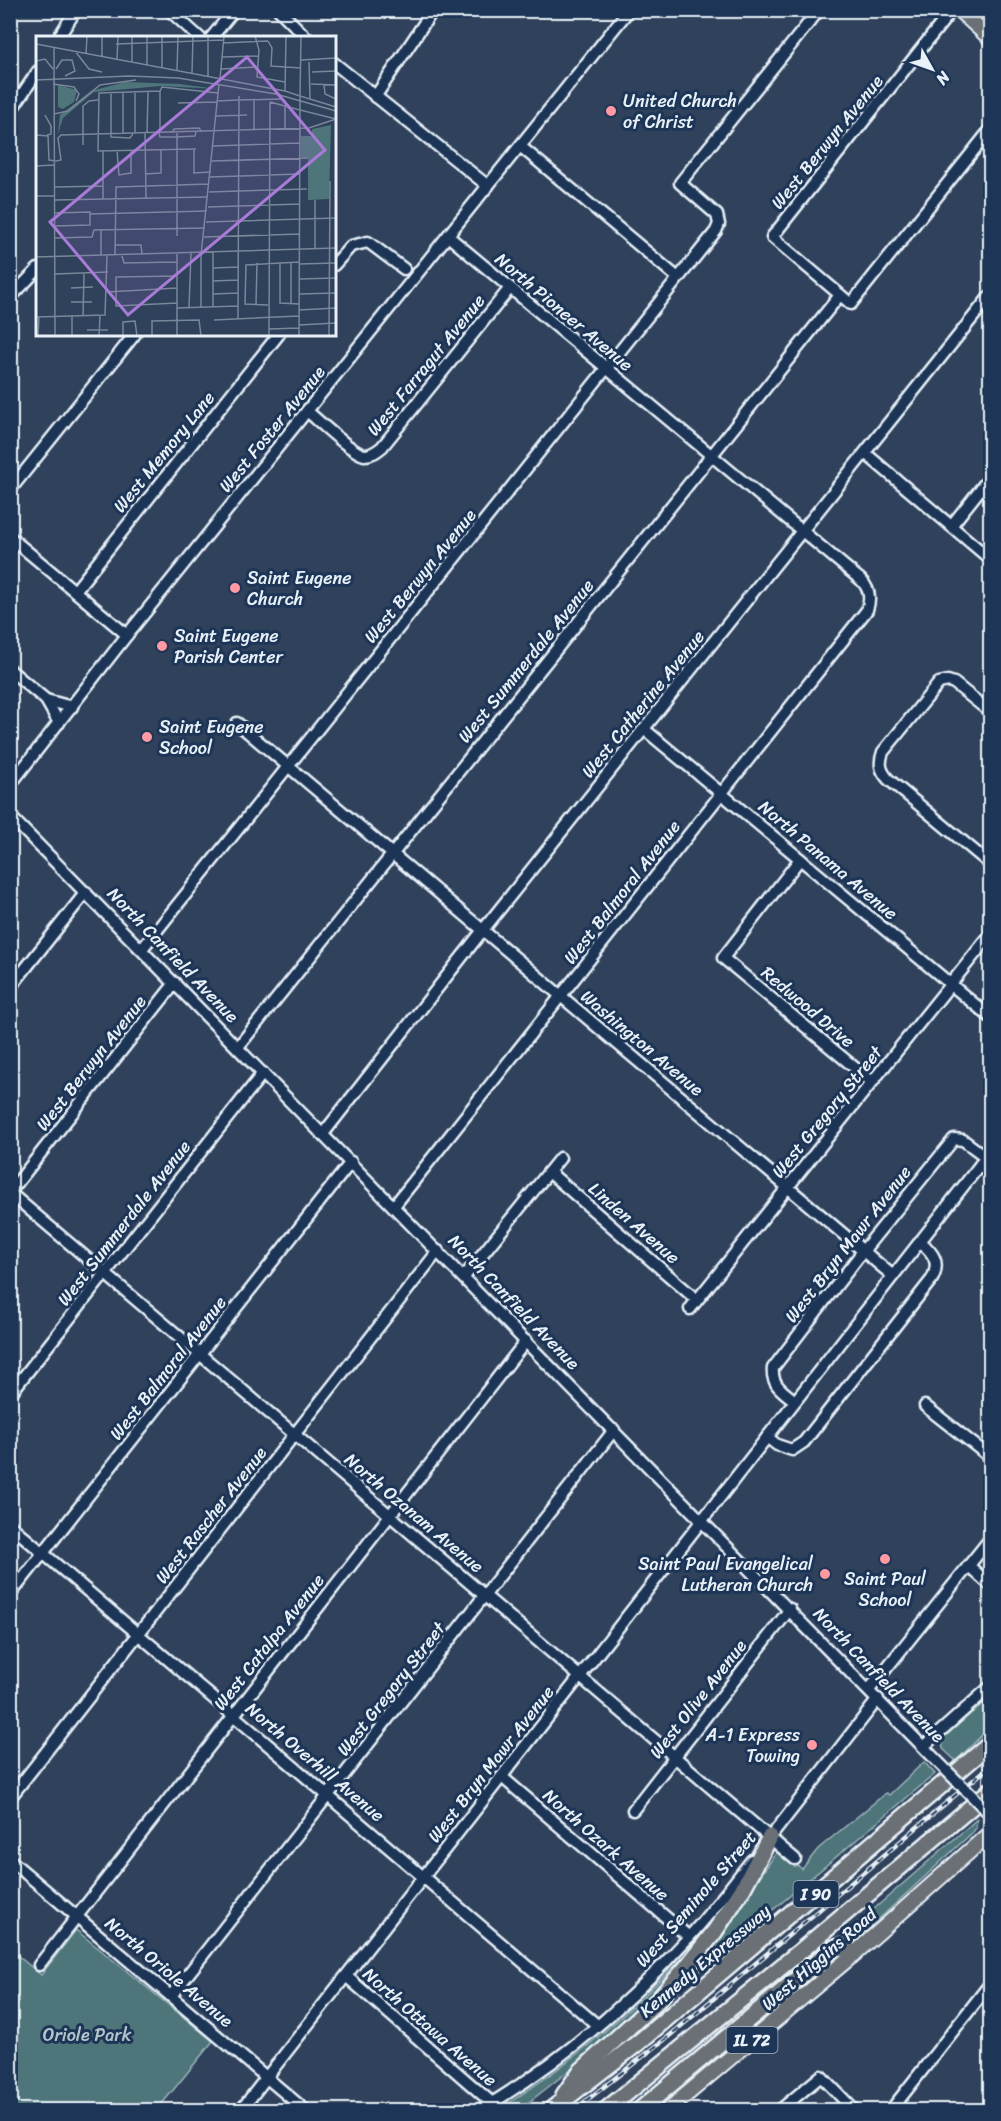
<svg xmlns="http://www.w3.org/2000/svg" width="1001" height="2121" font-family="Sriracha,sans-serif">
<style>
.green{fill:#4d757a;stroke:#9ab3b9;stroke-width:1.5}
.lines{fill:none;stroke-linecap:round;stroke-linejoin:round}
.minor-casing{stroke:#e8f1f8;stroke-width:15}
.major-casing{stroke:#e8f1f8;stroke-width:18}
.highway-casing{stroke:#e8f1f8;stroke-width:20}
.minor{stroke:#1d3557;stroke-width:10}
.major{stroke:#6a7074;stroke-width:14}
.highway{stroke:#6a7074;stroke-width:15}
.rail-casing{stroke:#e8f1f8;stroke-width:4.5}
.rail{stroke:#1d3557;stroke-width:2;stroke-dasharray:7;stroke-linecap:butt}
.minor-bridge-casing{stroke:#e8f1f8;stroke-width:15;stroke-linecap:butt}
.minor-bridge{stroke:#1d3557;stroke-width:10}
.poi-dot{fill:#ff9aa2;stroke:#1d3557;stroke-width:2}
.labels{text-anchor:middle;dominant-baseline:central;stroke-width:6;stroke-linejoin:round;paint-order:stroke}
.shield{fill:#1d3557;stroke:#abb9c8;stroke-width:1.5}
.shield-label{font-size:16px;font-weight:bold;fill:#e8f1f8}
.poi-label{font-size:18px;fill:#e8f1f8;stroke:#1d3557;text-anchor:start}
.street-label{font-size:18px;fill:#e8f1f8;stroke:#1d3557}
.park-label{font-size:18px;fill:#b2c6cc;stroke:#1d3557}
.inset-road{fill:none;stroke:#7a879a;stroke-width:1.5}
.view{fill:#a77bd6;fill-opacity:0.15;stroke:#a77bd6;stroke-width:3}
.inset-edge{fill:none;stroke:#e8f1f8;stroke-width:3}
</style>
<rect width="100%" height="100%" fill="#30415c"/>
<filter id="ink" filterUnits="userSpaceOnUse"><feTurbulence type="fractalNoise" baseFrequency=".0167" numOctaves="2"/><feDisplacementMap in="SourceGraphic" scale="12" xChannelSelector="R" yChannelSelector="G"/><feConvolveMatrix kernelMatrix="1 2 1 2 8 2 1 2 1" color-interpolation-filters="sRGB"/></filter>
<g filter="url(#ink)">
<!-- green -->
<g class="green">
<polygon points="990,1697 990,1727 956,1761 943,1749 942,1739"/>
<polygon points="924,1762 935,1774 668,1998 710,1950 778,1850 802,1869 818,1849 886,1793 889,1795"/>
<polygon points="977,1819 976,1828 973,1832 853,1943 843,1941 835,1943"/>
<path d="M735,1893L676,1975L604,2043L519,2110H498C567,2066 630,2014 685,1954C702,1934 718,1913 735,1893Z"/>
<polygon points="76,1930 213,2041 157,2110 11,2110 11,1950 41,1975"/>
<polygon points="842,1954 656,2110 649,2110 833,1955"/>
</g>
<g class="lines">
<!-- minor casing -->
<g class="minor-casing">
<g id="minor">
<polyline points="169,10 200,38"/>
<polyline points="279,10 307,38"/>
<polyline points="952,10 772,237 851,304 990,130"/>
<polyline points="58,38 76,10"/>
<polyline points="211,38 234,10"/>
<polyline points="334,63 488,186"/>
<polyline points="375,97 433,10"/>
<polyline points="10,112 38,71"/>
<polyline points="520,146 678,278"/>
<polyline points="334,265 351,246 368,242 404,269"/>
<polyline points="10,298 38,269"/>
<path d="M307,411C318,420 353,454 365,455C372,455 377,451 382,447L510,288"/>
<polyline points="865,453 990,559"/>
<polyline points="10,490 135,334"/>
<polyline points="951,526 990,477"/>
<polyline points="10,537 127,635"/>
<polyline points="75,591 279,334"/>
<polyline points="10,670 46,700 59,723"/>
<polyline points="46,700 72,707"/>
<path d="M990,712L954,683L948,681L939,683L883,752C879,763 880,770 888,779L990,864"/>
<polyline points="237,723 893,1276"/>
<polyline points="644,729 990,1017"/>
<polyline points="10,785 127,635 629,10"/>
<polyline points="10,816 936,1760"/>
<polyline points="800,859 723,958 872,1082"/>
<polyline points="142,949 716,231 719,224 717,215 680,183 819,10"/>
<polyline points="10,988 86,892"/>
<polyline points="238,1047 840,295"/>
<polyline points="323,1134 483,930 990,296"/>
<polyline points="980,1165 990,1173"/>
<polyline points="549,1172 697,1300"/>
<polyline points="10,1192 175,983"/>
<polyline points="10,1193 795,1859"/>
<path d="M394,1206L867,610C871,598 870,589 861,580L448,236"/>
<polyline points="464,1277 560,1158"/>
<polyline points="690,1309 990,935"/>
<polyline points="10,1394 263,1073"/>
<path d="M795,1401C783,1391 771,1385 773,1368L863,1251L954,1139L963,1140L986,1157"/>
<polyline points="925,1406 990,1457"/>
<path d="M767,1437L777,1445L792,1450L804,1442L932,1279C941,1262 933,1253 920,1241"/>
<polyline points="10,1525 597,2025"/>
<polyline points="969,1566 990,1585"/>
<polyline points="10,1595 351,1162"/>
<polyline points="869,1690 990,1539"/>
<polyline points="924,1746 990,1687"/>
<polyline points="502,1777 689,1937"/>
<polyline points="10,1798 438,1251"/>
<polyline points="633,1810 790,1609"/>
<polyline points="766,1843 878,1699"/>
<polyline points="10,1860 305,2110"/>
<polyline points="39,1965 526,1341"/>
<polyline points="346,1976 492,2103"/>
<polyline points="171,1996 614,1430"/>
<polyline points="241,2110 990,1152"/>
<path d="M480,2110C557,2065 628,2004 688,1938C711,1913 731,1886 752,1860"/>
<polyline points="780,2110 821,2076 854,2110"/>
<polyline points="891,2110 990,1984"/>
</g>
</g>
<!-- major casing -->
<g class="major-casing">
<g id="major">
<polyline points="959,10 990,38"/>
<polyline points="668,2110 854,1954 990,1833"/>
</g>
</g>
<!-- highway casing -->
<g class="highway-casing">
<g id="highway">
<polyline points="564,2095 580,2072 657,2001 686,1968 715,1931 742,1890 770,1837"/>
<polyline points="551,2110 639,2042 990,1744"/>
<polyline points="606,2110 803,1949 990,1791"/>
<polyline points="640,2110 834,1948 845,1947 854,1954"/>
</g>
</g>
<!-- minor -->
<use href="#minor" class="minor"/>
<!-- major -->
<use href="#major" class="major"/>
<!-- highway -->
<use href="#highway" class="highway"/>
<!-- rail casing -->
<g class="rail-casing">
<polyline id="rail" points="574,2110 668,2037 990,1766"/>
</g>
<!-- rail -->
<use href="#rail" class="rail"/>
<!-- minor-bridge casing -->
<g class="minor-bridge-casing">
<polyline id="minor-bridge" points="936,1760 987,1811"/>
</g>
<!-- minor-bridge -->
<use href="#minor-bridge" class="minor-bridge"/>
</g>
</g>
<!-- markers -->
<g class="poi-dot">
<circle cx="611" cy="111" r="6"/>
<circle cx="235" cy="588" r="6"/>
<circle cx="162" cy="646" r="6"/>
<circle cx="147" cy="737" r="6"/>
<circle cx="885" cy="1559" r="6"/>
<circle cx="825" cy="1574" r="6"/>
<circle cx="812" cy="1745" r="6"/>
</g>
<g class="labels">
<!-- shield labels -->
<g class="shield">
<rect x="793.5" y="1881" width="45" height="26" rx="4.5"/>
<rect x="726.5" y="2027" width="51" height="26" rx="4.5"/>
</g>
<g class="shield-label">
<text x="816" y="1894">I 90</text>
<text x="752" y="2040">IL 72</text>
</g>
<!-- poi labels -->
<g class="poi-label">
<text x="623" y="101">United Church<tspan x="623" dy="21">of Christ</tspan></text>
<text x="247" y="578">Saint Eugene<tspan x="247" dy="21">Church</tspan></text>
<text x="174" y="636">Saint Eugene<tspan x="174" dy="21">Parish Center</tspan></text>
<text x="159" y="727">Saint Eugene<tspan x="159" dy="21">School</tspan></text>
<text x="813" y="1564" text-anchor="end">Saint Paul Evangelical<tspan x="813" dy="21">Lutheran Church</tspan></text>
<text x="885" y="1579" text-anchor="middle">Saint Paul<tspan x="885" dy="21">School</tspan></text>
<text x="800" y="1735" text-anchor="end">A-1 Express<tspan x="800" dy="21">Towing</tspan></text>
</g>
<!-- street labels -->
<g class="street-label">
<text transform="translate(827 142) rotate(-51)">West Berwyn Avenue</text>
<text transform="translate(564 312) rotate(40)">North Pioneer Avenue</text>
<text transform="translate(426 365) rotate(-51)">West Farragut Avenue</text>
<text transform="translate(272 429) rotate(-51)">West Foster Avenue</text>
<text transform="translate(164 452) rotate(-51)">West Memory Lane</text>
<text transform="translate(420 576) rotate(-51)">West Berwyn Avenue</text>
<text transform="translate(526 661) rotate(-51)">West Summerdale Avenue</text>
<text transform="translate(643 704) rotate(-51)">West Catherine Avenue</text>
<text transform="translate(828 860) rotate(40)">North Panama Avenue</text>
<text transform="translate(622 892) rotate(-52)">West Balmoral Avenue</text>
<text transform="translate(173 955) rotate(46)">North Canfield Avenue</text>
<text transform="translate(808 1007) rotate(40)">Redwood Drive</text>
<text transform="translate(642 1043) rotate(40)">Washington Avenue</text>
<text transform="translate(91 1063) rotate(-52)">West Berwyn Avenue</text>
<text transform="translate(827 1112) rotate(-51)">West Gregory Street</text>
<text transform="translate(124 1223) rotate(-52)">West Summerdale Avenue</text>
<text transform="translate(634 1223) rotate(41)">Linden Avenue</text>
<text transform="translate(848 1244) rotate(-52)">West Bryn Mawr Avenue</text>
<text transform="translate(514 1302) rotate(46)">North Canfield Avenue</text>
<text transform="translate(168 1368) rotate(-52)">West Balmoral Avenue</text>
<text transform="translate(414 1513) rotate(40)">North Ozanam Avenue</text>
<text transform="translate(211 1515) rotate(-52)">West Rascher Avenue</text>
<text transform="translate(269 1642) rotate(-52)">West Catalpa Avenue</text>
<text transform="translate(879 1675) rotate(46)">North Canfield Avenue</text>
<text transform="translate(391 1689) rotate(-52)">West Gregory Street</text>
<text transform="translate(698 1699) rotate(-52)">West Olive Avenue</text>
<text transform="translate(315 1762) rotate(40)">North Overhill Avenue</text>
<text transform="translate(491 1764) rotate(-52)">West Bryn Mawr Avenue</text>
<text transform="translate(606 1845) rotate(41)">North Ozark Avenue</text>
<text transform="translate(696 1899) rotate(-49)">West Seminole Street</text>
<text transform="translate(819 1959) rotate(-41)">West Higgins Road</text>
<text transform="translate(705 1961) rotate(-40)">Kennedy Expressway</text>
<text transform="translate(169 1972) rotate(40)">North Oriole Avenue</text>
<text transform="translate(430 2027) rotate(41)">North Ottawa Avenue</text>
</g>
<!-- park labels -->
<g class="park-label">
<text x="87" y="2035">Oriole Park</text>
</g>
</g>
<!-- overview -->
<g transform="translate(36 36)">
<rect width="300" height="300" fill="#30415c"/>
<path d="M89,46L144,48L181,53L125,50L58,56L27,82L22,98L24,79L55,55ZM22,49L41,54L38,66L27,73L22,71ZM295,89L293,163L272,164V122L265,121V100H276V93Z" fill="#4d757a"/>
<path class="inset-road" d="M219,0L223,14L221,41L249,46M265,0L264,60L300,71M232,5L236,12L235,30L265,32M187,7L232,5M0,8L249,55L264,60V74L300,83M80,8L188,4M18,12L19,300M39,15L53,33L66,36M50,18L51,0M66,21V0M186,21L223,20M81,23L82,0M265,24L300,22M0,25L9,23L17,33M96,26V0M273,26L274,63M111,29V0M126,32V0M20,33L26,24H36L39,35L29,40M185,33L222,31M141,35L142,0M276,36L300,35M156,38L157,0M172,41V0M184,43L188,0M0,44L93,40L142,42L240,58L300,75M17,48L38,51L43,58L40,65M275,48L300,49M288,48L289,58L300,63M124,55L63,57L62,115L160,113M124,55L126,51L182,57M124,55V97M249,55L250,0M75,56V101L94,102L97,98M203,64L245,63M181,65L202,64M234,66L264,74L263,300M142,67L181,66M18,78L32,75L64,49L100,44M9,79L15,90V98L11,99M180,80L211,79M249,93V69M218,94V64M99,97V55M109,97L110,162M111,97L112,55M123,97L124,101H141L159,100L160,96M136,97L138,93L163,92L166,96M87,98V56M0,99L12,100L13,124L20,125L25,124L22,102L25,99L273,92L300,83M47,109V70L53,65L62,64M177,110L264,107M81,114L83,139L95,137V114M176,125L272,122M0,130L18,129M157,137L175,136M158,137V113M109,138L125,137V113M174,141L264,138M19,151L67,150M173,156L271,153M0,160H19M67,163V115M19,164L172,161M172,171L264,168M54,178L171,175M170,186L300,182M18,190L54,189V176L18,177M65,194V219M141,200V97M168,201L264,198M19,202L56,201L58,194L169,192M79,209H105L106,218M279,213V164M177,216V271M79,219L80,151L173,148M86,220L88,227L141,226M0,221L300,212M244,226V267L263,268M263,228L300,227M177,232L202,231M19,238L72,236M263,243L300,242M177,245L202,244M35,252L57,251M71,256L141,252M177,258L202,257M263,258L300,257M35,266H56M141,267L80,270V241L141,240M255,268V226M220,269L221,227M232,269L209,268L210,229L263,226M153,271L155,217M165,271V219L183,48M141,272L202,270M263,274L300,272M36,280V300M47,280L48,238M0,281L69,279L71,219M202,283L203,60M178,284L263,280M263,289L300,287M233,293L263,292M51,294H72M2,300L3,281M63,300L64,280M87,300V286L99,285L101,300M116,300V285L163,284L165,300M141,300V218M233,300L234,66M293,300L294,145"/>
<path class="view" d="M211,21L289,114L92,279L14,186Z"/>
<rect width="300" height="300" class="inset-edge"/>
</g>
<!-- margin -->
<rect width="1001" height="2121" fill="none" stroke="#1d3557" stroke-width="36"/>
<rect x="18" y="18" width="965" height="2085" fill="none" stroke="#e8f1f8" stroke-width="2" filter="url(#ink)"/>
<!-- north arrow -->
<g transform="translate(932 69) rotate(130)" stroke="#1d3557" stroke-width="4.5" paint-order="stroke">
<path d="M0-4.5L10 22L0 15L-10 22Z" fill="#e8f1f8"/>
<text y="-9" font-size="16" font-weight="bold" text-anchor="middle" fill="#e8f1f8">N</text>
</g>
</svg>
